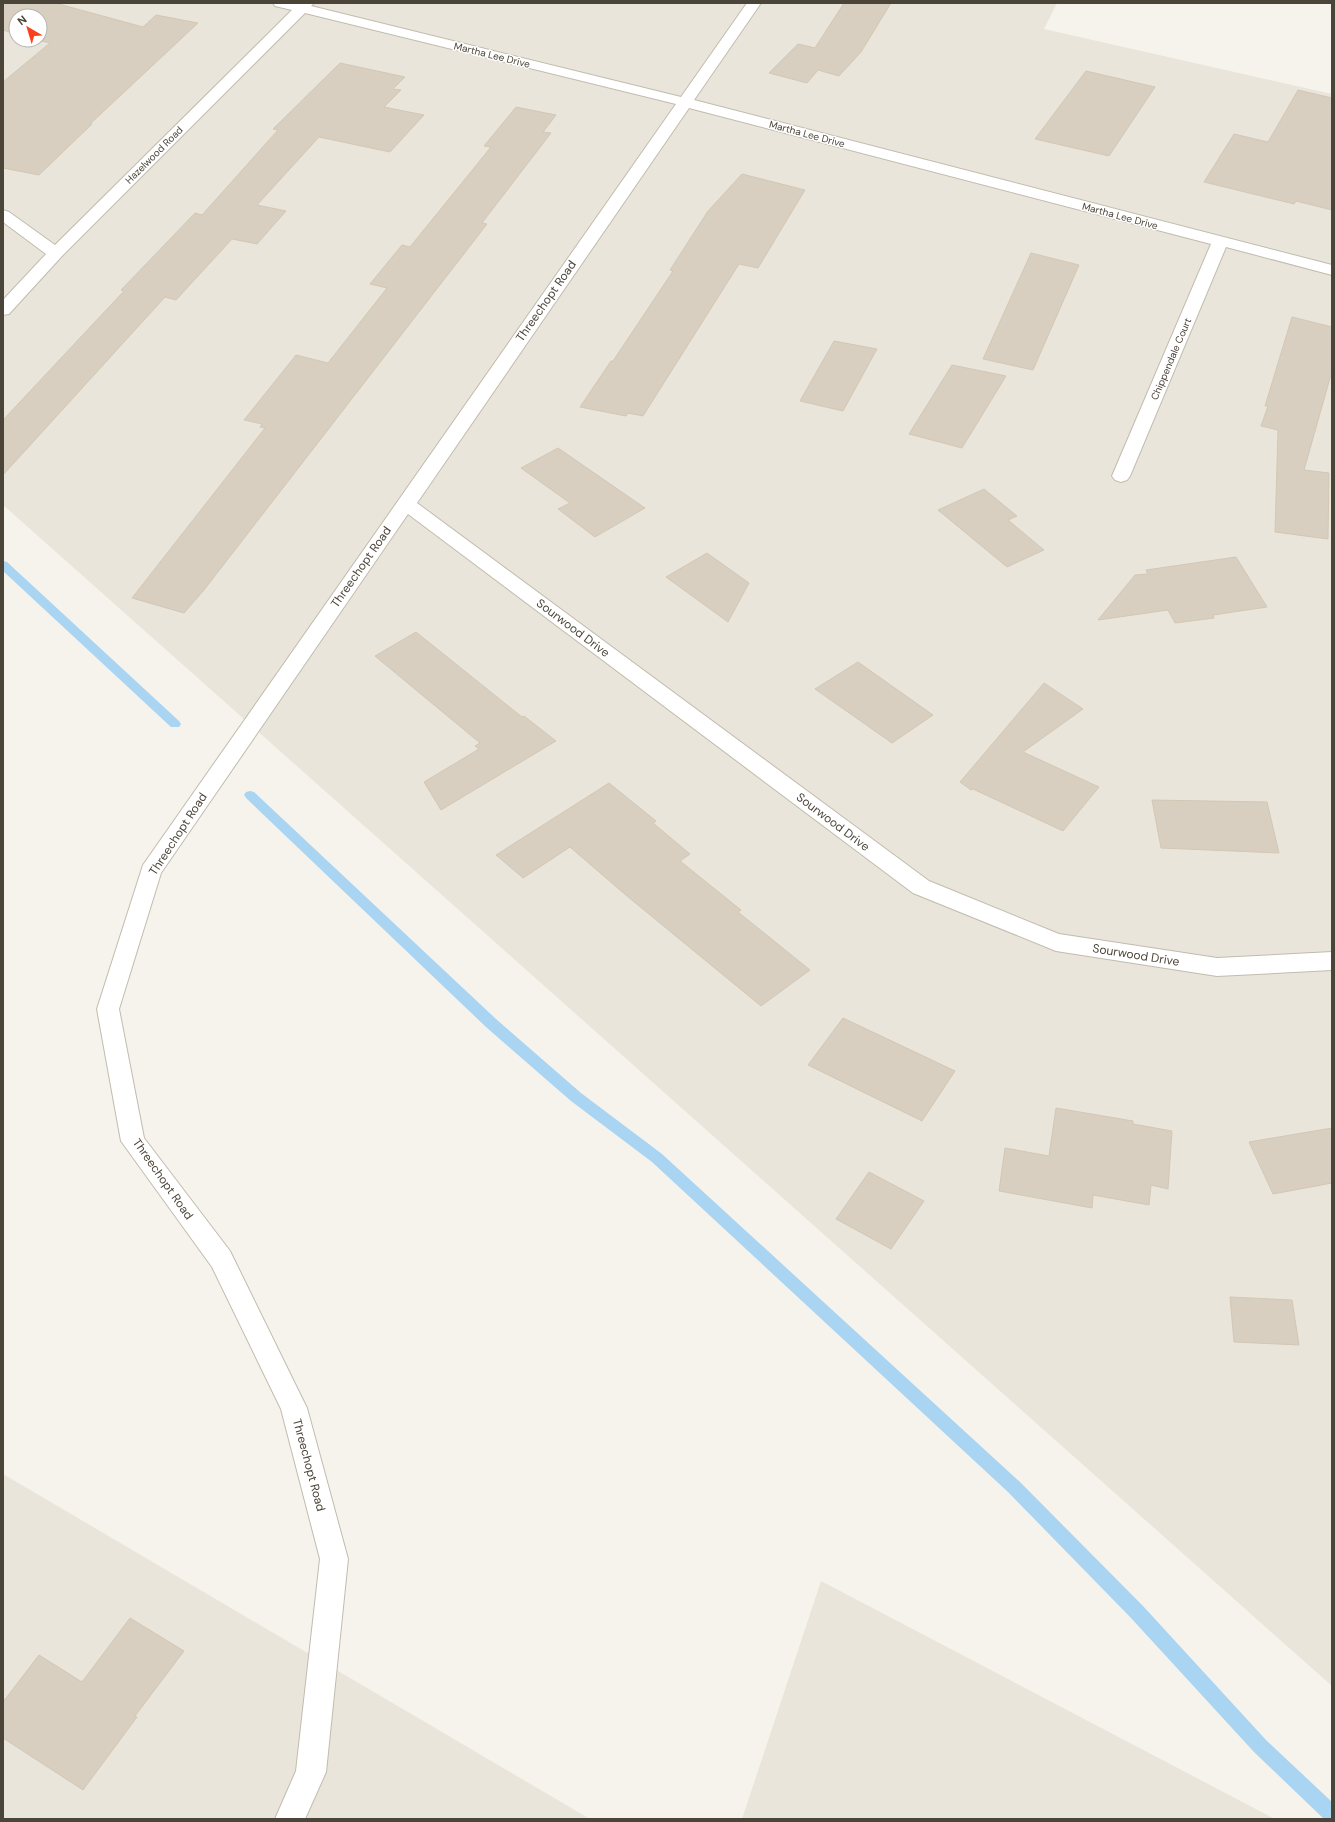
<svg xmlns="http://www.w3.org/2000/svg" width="1335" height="1822" font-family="'DM Sans',sans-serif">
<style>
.residential{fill:#eae5da;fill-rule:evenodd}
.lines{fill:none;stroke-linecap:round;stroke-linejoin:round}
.stream{fill:#a9d4f2;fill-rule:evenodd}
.building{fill:#d8cfc1;stroke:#d3c7b4}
.minor-casing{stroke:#c2bbae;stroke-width:2}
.minor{fill:#fff;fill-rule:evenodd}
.labels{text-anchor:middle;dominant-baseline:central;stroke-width:3;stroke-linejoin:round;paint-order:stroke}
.far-street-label{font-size:10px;fill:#4b4439;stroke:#fff}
.street-label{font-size:12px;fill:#4b4439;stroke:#fff}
</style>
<rect width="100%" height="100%" fill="#f6f3ec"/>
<!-- residential -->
<g class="residential">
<path d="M3,3H1057L1044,29L1332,94V1686L3,505ZM16,16H40V40H16Z"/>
<polygon points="3,1474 590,1819 3,1819"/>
<polygon points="821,1581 1275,1819 742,1819"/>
</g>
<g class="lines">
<!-- stream -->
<g class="stream">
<polygon points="3,561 7,562 179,721 181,724 179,727 171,727 3,571"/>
<polygon points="250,791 254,792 496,1019 581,1093 662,1154 1020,1482 1143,1606 1266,1740 1332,1802 1332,1819 1324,1819 1254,1752 1131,1618 1008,1492 652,1162 571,1101 486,1027 246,798 244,795 246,792"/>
</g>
</g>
<!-- building -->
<g class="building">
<polygon points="3,3 55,3 143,27 156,15 198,23 90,124 92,124 39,175 3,168 3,82 50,43 38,40 40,40 40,16 16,16 16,34 3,30"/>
<polygon points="844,3 891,3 861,52 839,76 818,70 807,83 769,73 798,44 815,48"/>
<polygon points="340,63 405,77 393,89 401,90 384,107 424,115 390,152 319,137 257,205 286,211 257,244 232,239 176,300 165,297 3,475 3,420 124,291 121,290 195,213 202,215 278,130 273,129"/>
<polygon points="1086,71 1155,87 1109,156 1035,139"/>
<polygon points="1298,90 1332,98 1332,210 1296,201 1294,204 1204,182 1234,134 1268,142"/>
<polygon points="516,107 556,115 543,132 551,133 482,223 487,224 204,590 184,613 132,598 265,428 260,427 262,424 244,420 296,355 328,363 387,288 370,284 402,245 410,247 491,147 484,146"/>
<polygon points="742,174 805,190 758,268 739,264 643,416 628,413 626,416 580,407 611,361 613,361 673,271 670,270 708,211"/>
<polygon points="1031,253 1079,265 1033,370 983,359"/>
<polygon points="1292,317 1332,327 1332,371 1304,470 1329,473 1328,539 1275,532 1278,430 1261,426 1268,406 1265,406"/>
<polygon points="834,341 877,349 843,411 800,401"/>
<polygon points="952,365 1006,376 962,448 909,434"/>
<polygon points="558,448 645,508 595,537 558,509 570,503 521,468"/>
<polygon points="984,489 1017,516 1008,520 1044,550 1007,567 938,510"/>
<polygon points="707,553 749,583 728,622 666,577"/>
<polygon points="1236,557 1267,607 1213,615 1214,618 1175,623 1168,610 1098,620 1135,575 1148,574 1146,570"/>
<polygon points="416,632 522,717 524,716 556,741 441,810 424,782 479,749 475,746 480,743 375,656"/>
<polygon points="858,662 933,715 892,743 815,689"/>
<polygon points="1044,683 1083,709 1023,752 1099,787 1063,831 973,789 971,790 960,782"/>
<polygon points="609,783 656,821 653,823 690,854 680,861 741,910 738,912 810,970 761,1006 627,896 570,847 523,878 496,855"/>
<polygon points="1152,800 1267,802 1279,853 1161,848"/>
<polygon points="843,1018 955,1071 922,1121 808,1065"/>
<polygon points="1056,1108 1133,1121 1133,1124 1172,1131 1168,1189 1151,1185 1149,1205 1093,1195 1092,1208 999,1191 1005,1148 1049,1156"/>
<polygon points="1332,1128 1332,1183 1273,1194 1249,1142"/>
<polygon points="869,1172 924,1201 891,1249 836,1219"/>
<polygon points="1230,1297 1292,1300 1299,1345 1234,1342"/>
<polygon points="130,1618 184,1651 135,1716 137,1717 83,1790 3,1738 3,1702 39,1655 82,1682"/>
</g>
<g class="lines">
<!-- minor casing -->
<g class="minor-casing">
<polygon id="minor" points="273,3 314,3 311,6 681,97 747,3 761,3 694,100 1332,265 1332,275 1226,247 1130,476 1127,480 1121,482 1115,480 1112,476 1211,244 689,108 417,503 929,881 1059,934 1217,958 1332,952 1332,970 1217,976 1056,951 913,893 408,514 161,873 119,1009 144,1138 230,1251 303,1400 307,1408 348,1559 326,1772 305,1819 275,1819 296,1771 320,1559 281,1409 212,1267 121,1141 97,1009 143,865 676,104 305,13 62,256 9,314 3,315 3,300 46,254 3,222 3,210 9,212 55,245 292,10 275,6"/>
</g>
<!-- minor -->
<use href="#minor" class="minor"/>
</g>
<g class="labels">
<!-- far-street labels -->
<g class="far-street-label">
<text transform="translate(492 55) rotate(14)">Martha Lee Drive</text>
<text transform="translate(807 134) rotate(15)">Martha Lee Drive</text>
<text transform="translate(154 155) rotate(-45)">Hazelwood Road</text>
<text transform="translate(1120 216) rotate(15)">Martha Lee Drive</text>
<text transform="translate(1171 359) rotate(-67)">Chippendale Court</text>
</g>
<!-- street labels -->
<g class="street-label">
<text transform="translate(546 301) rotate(-55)">Threechopt Road</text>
<text transform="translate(361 567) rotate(-55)">Threechopt Road</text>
<text transform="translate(573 628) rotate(37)">Sourwood Drive</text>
<text transform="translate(833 822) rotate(37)">Sourwood Drive</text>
<text transform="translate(178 834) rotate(-57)">Threechopt Road</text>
<text transform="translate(1136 955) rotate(9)">Sourwood Drive</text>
<text transform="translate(163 1179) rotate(55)">Threechopt Road</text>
<text transform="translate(309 1465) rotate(75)">Threechopt Road</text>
</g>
</g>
<!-- border -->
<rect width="1335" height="1822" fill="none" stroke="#4b4439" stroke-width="8"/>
<!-- north arrow -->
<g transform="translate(28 28) rotate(322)"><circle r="19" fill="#ffffff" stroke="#b7b4b0"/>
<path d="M0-3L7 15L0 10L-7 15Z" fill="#fc3f1d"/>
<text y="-6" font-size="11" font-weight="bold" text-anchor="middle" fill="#4b4439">N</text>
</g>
</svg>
